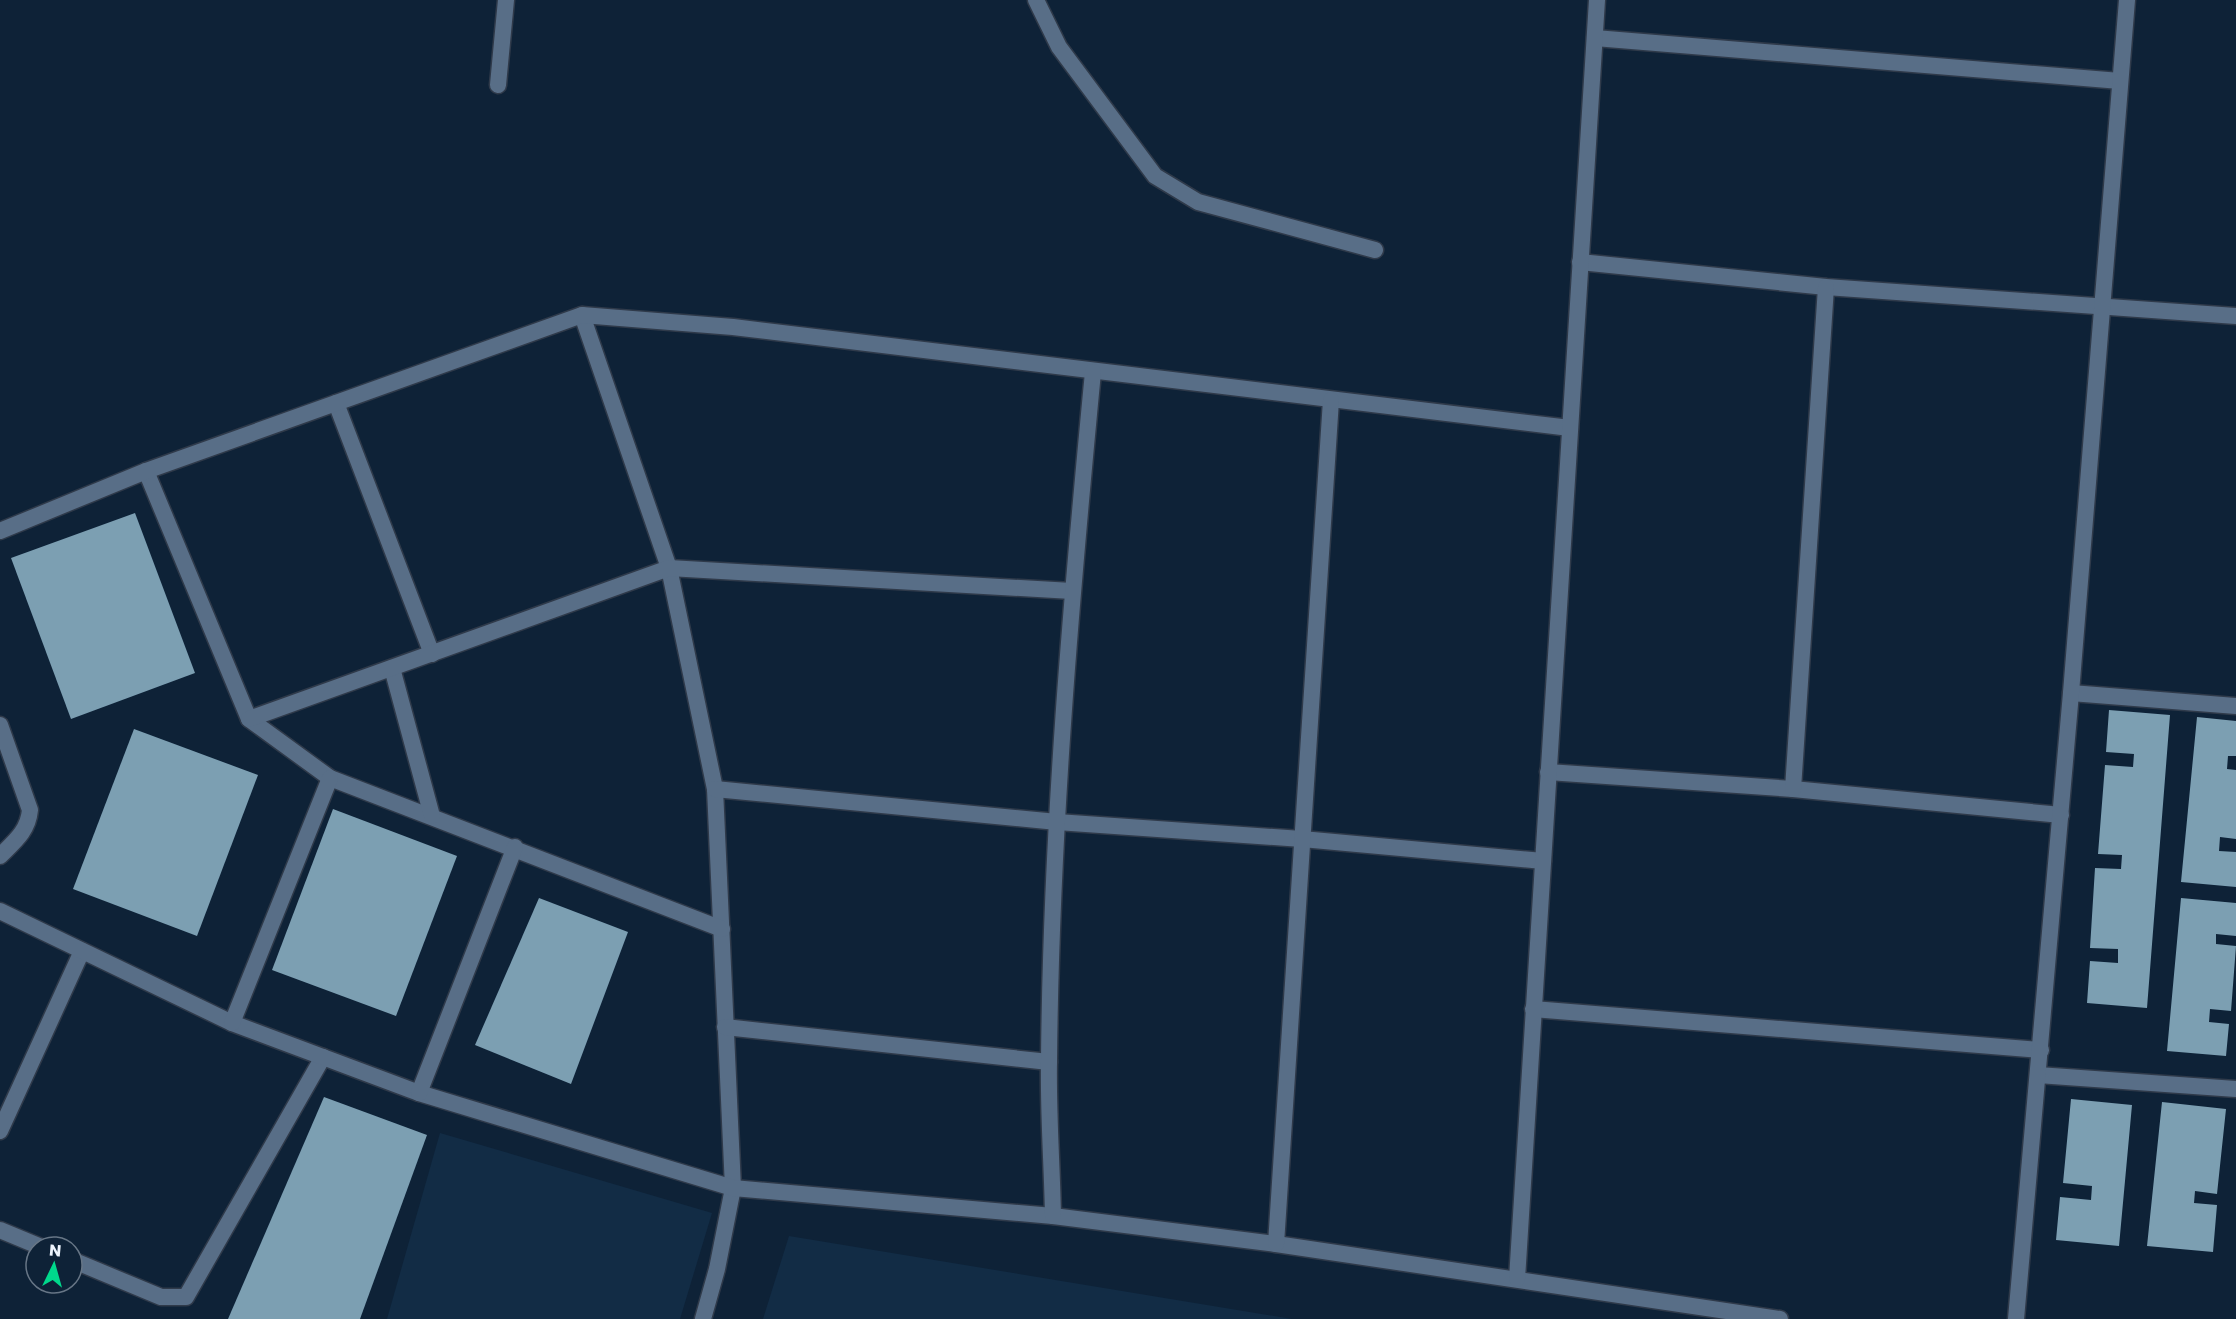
<svg xmlns="http://www.w3.org/2000/svg" width="2236" height="1319" font-family="Poppins,sans-serif">
<style>
.built{fill:#122c45}
.building{fill:#7c9fb2}
.lines{fill:none;stroke-linecap:round;stroke-linejoin:round}
.service-casing{stroke:#2f3a4a;stroke-width:19}
.minor-casing{stroke:#2f3a4a;stroke-width:19}
.service{stroke:#586e87;stroke-width:16}
.minor{stroke:#586e87;stroke-width:16}
</style>
<rect width="100%" height="100%" fill="#0e2237"/>
<!-- built -->
<g class="built">
<polygon points="440,1133 712,1213 680,1319 387,1319"/>
<polygon points="789,1236 1292,1319 763,1319"/>
</g>
<!-- building -->
<g class="building">
<polygon points="135,513 195,673 71,719 11,558"/>
<polygon points="2109,710 2170,715 2147,1008 2087,1003 2090,961 2118,963 2118,949 2090,948 2095,868 2121,869 2122,855 2098,854 2105,765 2133,767 2134,754 2106,752"/>
<polygon points="2197,717 2236,721 2236,756 2228,756 2227,769 2236,770 2236,839 2220,837 2219,851 2236,852 2236,887 2181,882"/>
<polygon points="134,729 258,775 197,936 73,889"/>
<polygon points="333,809 457,856 396,1016 272,970"/>
<polygon points="539,898 628,932 571,1084 475,1045"/>
<polygon points="2181,898 2236,903 2236,936 2216,934 2216,944 2236,946 2231,1011 2210,1009 2209,1022 2229,1024 2226,1056 2167,1051"/>
<polygon points="324,1097 427,1135 360,1319 228,1319"/>
<polygon points="2071,1099 2132,1105 2119,1246 2056,1240 2060,1197 2091,1200 2092,1186 2063,1183"/>
<polygon points="2162,1102 2226,1109 2217,1194 2195,1191 2194,1203 2217,1205 2213,1252 2147,1246"/>
</g>
<g class="lines">
<!-- service casing -->
<g class="service-casing">
<g id="service">
<polyline points="1036,0 1059,47 1155,176 1198,202 1375,250"/>
<polyline points="498,85 506,0"/>
<polyline points="0,1131 82,951"/>
<polyline points="0,1230 41,1247"/>
<polyline points="72,1260 161,1297 186,1297 323,1057"/>
</g>
</g>
<!-- minor casing -->
<g class="minor-casing">
<g id="minor">
<polyline points="1595,38 2120,81"/>
<polyline points="1580,262 1826,287 2236,316"/>
<polyline points="582,315 669,568 715,789 733,1188 717,1269 703,1319"/>
<polyline points="336,403 432,654"/>
<polyline points="146,471 249,719 330,778 722,929"/>
<polyline points="0,531 146,471 582,315 733,327 1570,428"/>
<polyline points="392,668 432,816"/>
<polyline points="2071,693 2236,706"/>
<polyline points="249,719 669,568 1072,591"/>
<path d="M0,725L30,810C28,831 15,841 0,856"/>
<polyline points="1548,772 1793,789 2061,815"/>
<polyline points="715,789 1057,822 1302,839 1543,861"/>
<polyline points="1793,789 1826,287"/>
<polyline points="0,911 232,1023 419,1093 733,1188 1053,1216 1276,1244 1780,1319"/>
<polyline points="1533,1009 2041,1050"/>
<polyline points="232,1023 330,778"/>
<polyline points="725,1027 1049,1062"/>
<polyline points="2038,1075 2236,1089"/>
<polyline points="419,1093 515,847"/>
<path d="M1053,1216C1052,1164 1048,1112 1049,1061C1051,831 1071,601 1093,372"/>
<polyline points="1276,1244 1331,400"/>
<polyline points="1517,1279 1597,0"/>
<polyline points="2016,1319 2071,693 2127,0"/>
</g>
</g>
<!-- service -->
<use href="#service" class="service"/>
<!-- minor -->
<use href="#minor" class="minor"/>
</g>
<!-- north arrow -->
<g transform="translate(54 1265) rotate(5)"><circle r="28" fill="#0e2237" stroke="#677686" stroke-width="1.5"/>
<path d="M0-4.5L10 22L0 15L-10 22Z" fill="#00d98c"/>
<text y="-9" font-size="16" font-weight="bold" text-anchor="middle" fill="#edf4fd">N</text>
</g>
</svg>
